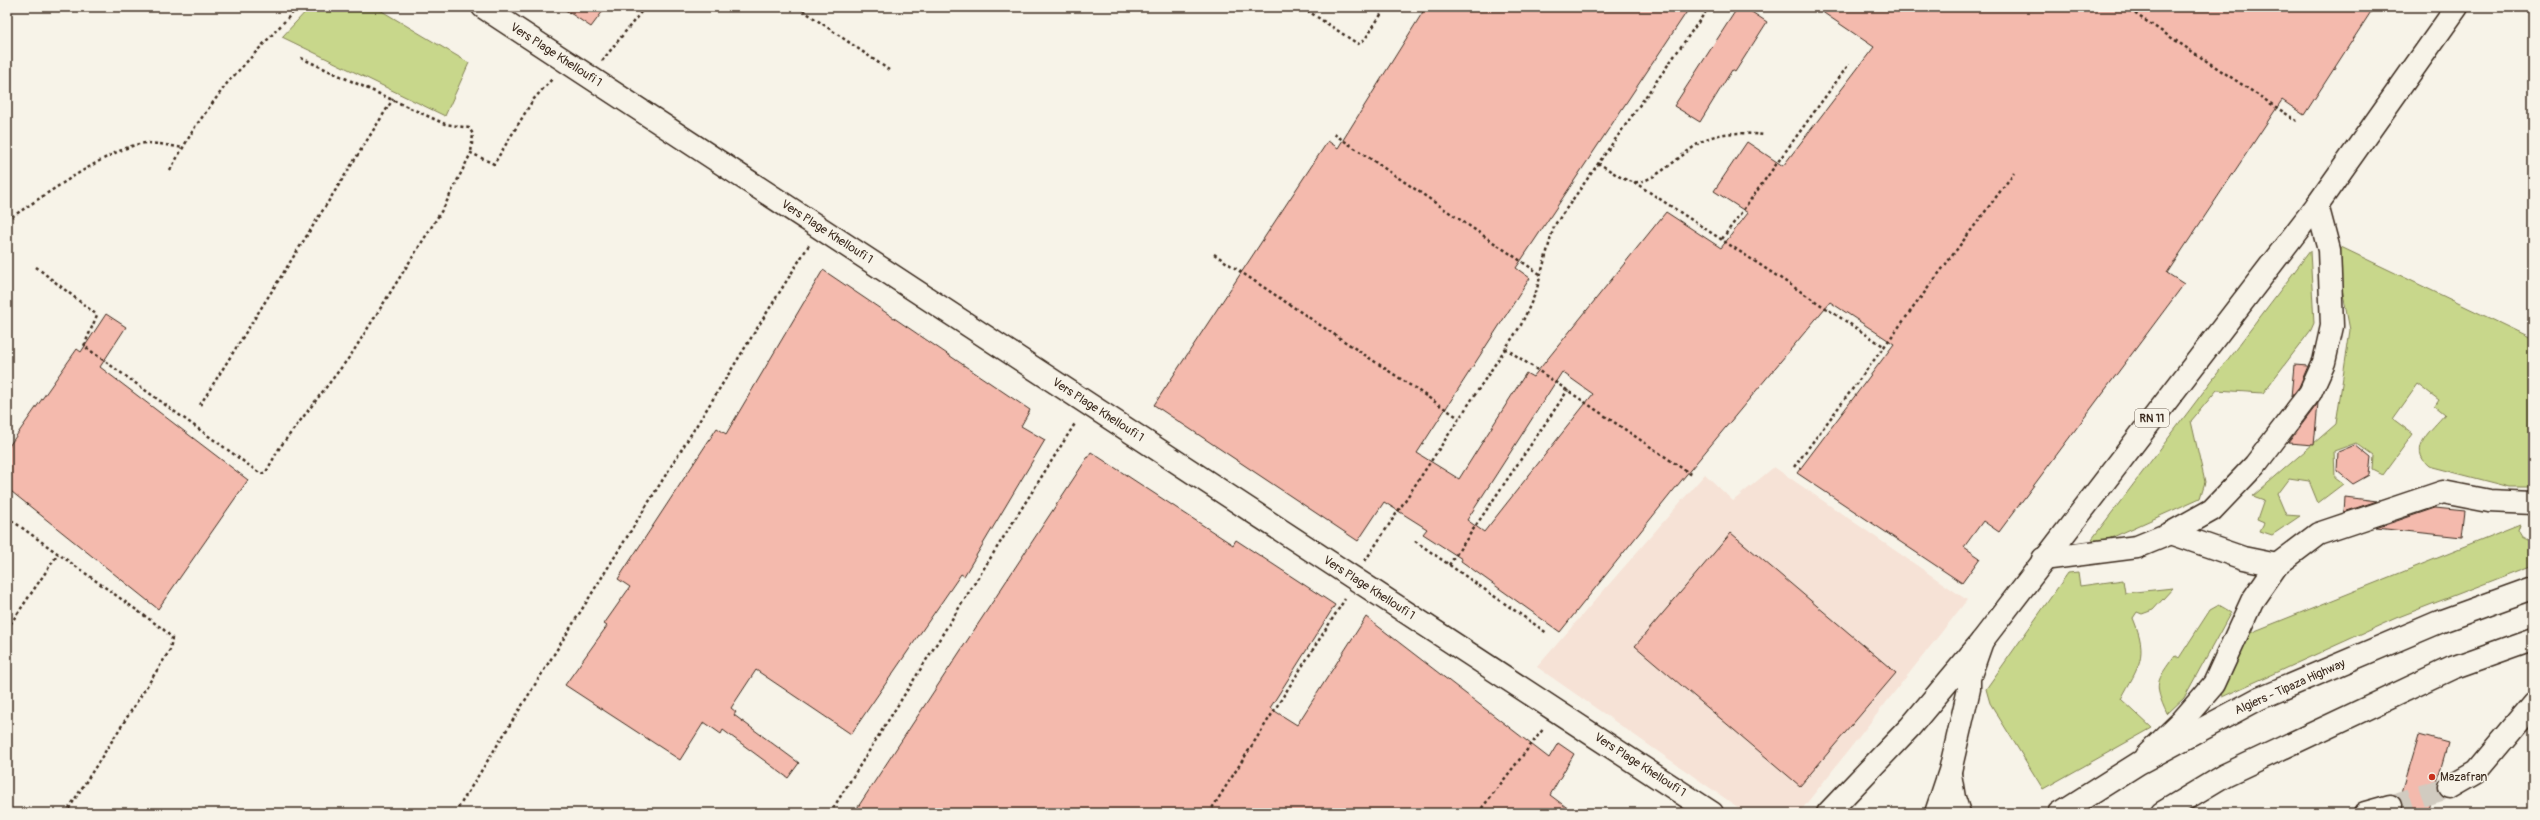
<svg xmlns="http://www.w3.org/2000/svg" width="2540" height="820" font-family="Pangolin,sans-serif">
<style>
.built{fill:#f6e2d6}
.green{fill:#c8d78b;stroke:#828054}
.building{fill:#f4baad;stroke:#3b2a1e;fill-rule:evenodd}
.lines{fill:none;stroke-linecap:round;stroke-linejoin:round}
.minor-tunnel{stroke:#d1cbc0;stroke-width:22;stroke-dasharray:22 11;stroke-linecap:butt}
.minor-casing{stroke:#3b2a1e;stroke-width:25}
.major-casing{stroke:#3b2a1e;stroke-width:25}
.highway-casing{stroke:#3b2a1e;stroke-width:25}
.path{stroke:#3b2a1e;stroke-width:2.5;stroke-dasharray:3 3;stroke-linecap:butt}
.minor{stroke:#f7f3e8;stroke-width:22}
.major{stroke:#f7f3e8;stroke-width:22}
.highway{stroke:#f7f3e8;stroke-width:22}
.poi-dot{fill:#c8321e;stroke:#f7f3e8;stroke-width:1.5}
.labels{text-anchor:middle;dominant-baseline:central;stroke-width:3;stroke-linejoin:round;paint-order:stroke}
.shield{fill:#f7f3e8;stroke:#73665b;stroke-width:1}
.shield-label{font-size:11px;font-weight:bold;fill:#3b2a1e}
.street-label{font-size:12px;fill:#3b2a1e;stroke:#f7f3e8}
.poi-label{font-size:12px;fill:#3b2a1e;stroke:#f7f3e8;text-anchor:start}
</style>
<rect width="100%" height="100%" fill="#f7f3e8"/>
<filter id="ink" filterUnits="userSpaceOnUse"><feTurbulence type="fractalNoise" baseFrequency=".025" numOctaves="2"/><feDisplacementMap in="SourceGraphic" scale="8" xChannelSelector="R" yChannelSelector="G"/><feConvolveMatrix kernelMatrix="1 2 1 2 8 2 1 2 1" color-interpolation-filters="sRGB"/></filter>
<g filter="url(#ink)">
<!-- built -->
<polygon class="built" points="1774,467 1967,600 1799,813 1746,813 1537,667 1705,474 1733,501"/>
<!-- green -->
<g class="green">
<polygon points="310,7 375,7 469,63 445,116 282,37"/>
<path d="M2341,247L2533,339V487H2510L2429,466C2407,448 2432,430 2445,414L2435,406L2439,400L2418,384L2393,419L2413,434L2383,475L2373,470L2374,456L2356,443L2334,451L2335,478L2343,484L2318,503L2309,481L2289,478L2277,494L2286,515L2300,516L2272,535L2260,531L2264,523L2257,520L2264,500L2253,496L2336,424L2350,330L2335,253Z"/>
<polygon points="2310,251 2314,323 2311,330 2263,393 2217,390 2191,421 2205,482 2200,498 2102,542 2092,539"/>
<polygon points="2520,525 2518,531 2521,536 2527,539 2533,536 2533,565 2396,618 2222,697 2221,692 2245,635"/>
<path d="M2078,572L2080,586L2123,580L2125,593L2173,588L2153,610L2142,614L2137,612L2133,618C2149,657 2139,665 2121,699L2152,728L2043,789L1990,703L1986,689L2068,573Z"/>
<path d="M2219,605L2231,612L2184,698L2167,714C2153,683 2156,682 2175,655L2179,658L2210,610Z"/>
</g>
<!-- building -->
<g class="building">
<polygon points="561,7 606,7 591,27"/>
<path d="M1426,7H1690L1516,268L1530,278L1417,453L1459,479L1526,373L1533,377L1666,212L1721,248L1748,213L1714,191L1747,142L1783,166L1874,47L1815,7H2374L2304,115L2282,100L2167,273L2184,284L1999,532L1983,521L1964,547L1980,558L1962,583L1797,473L1894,344L1830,302L1681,481L1560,632L1461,561L1462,559L1423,534L1427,529L1384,502L1358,541L1154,405L1328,141L1338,148ZM1562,372L1593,394L1484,532L1467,520Z"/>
<polygon points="1738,7 1744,7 1767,22 1735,72 1732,70 1700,122 1674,106"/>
<polygon points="823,270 1030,410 1021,426 1045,440 964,576 961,574 851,734 756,670 731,708 736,712 734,715 799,763 788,778 723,730 721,734 704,722 680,760 565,685 607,626 604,624 630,587 618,579 717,428 726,434"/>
<polygon points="106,314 126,327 100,367 248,480 158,609 7,488 7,449 77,349 81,352"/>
<polygon points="2294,365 2308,366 2299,387 2291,397"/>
<polygon points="2318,403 2314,445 2288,443"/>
<polygon points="2355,445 2371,458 2369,475 2353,484 2337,471 2338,452"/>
<polygon points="1091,452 1233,545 1236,540 1335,605 1270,708 1297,725 1366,617 1549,758 1558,743 1574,754 1550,795 1574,813 854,813"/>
<polygon points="2345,497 2377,501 2344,512"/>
<polygon points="2435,508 2465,511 2462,537 2376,528"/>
<polygon points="1731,533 1896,673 1800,786 1635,646"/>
<polygon points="2419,735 2448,743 2428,813 2400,813 2402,809 2400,799"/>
</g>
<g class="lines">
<!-- minor-tunnel -->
<polyline class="minor-tunnel" points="2390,806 2450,787"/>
<!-- minor casing -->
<g class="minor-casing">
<g id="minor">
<polyline points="483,7 1712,813"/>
<polyline points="2171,533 2243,558 2277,565"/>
<polyline points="2043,559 2137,547 2171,533 2212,510 2255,465 2310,393 2324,362 2332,326 2329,250 2317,205"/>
<polyline points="2146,756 2182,721 2214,684 2252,601 2277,565 2318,534 2443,492 2489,501 2533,503"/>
<polyline points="2450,787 2476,772 2533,704"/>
<polyline points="2365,813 2390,806"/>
</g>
</g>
<!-- major casing -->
<g class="major-casing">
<polyline id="major" points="1828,813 1910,727 1982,641 2317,205 2457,7"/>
</g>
<!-- highway casing -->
<g class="highway-casing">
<g id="highway">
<polyline points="1950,774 1954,798 1959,813"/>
<polyline points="1936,813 1950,771 1969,689 1969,678 1982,641"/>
<polyline points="2060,813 2139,763 2260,698 2439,622 2533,588"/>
<polyline points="2162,813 2225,775 2452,668 2533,639"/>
</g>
</g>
<!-- path -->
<g class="path">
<polyline points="798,7 889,70"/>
<polyline points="1302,7 1358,44 1365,39 1386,7"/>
<polyline points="2125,7 2297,121"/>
<polyline points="301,58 445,124 469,128 473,134 471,153"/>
<polyline points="602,61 645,7"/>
<polyline points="1334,134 1540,274"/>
<path d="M1598,163C1609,169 1621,180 1634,182C1654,185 1688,146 1709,138C1727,131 1746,133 1764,135"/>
<polyline points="170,170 195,127 228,82 298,7"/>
<polyline points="1634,182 1885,347"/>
<path d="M7,220C37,201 113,145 146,143C158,143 171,146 183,148"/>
<polyline points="1722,239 1849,64"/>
<polyline points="1214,254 1459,418"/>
<polyline points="36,267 97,315 84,346 261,474 266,472 280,447 351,355 444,207 471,153 494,164 533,100 552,79"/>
<polyline points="1505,348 1692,475"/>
<polyline points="200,405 393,99"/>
<polyline points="1794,467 2014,173"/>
<polyline points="7,517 163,629 172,638 170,650 66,813"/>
<polyline points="1415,541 1547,633"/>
<polyline points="1365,561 1521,325 1536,292 1554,226 1709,7"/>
<polyline points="1449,565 1568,390"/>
<polyline points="7,629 58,554"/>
<polyline points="455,813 809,245"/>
<polyline points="830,813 1076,422"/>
<polyline points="1209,813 1345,599"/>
<polyline points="1478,813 1544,728"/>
</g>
<!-- minor -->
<use href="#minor" class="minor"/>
<!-- major -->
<use href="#major" class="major"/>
<!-- highway -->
<use href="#highway" class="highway"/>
</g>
</g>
<!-- markers -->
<circle class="poi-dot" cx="2432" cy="777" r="4"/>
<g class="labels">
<!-- shield labels -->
<rect class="shield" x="2135" y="409" width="34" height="18" rx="3"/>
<g class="shield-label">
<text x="2152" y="418">RN 11</text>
</g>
<!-- street labels -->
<g class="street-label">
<text transform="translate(556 55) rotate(33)">Vers Plage Khelloufi 1</text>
<text transform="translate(827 232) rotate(33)">Vers Plage Khelloufi 1</text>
<text transform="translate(1098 410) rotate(33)">Vers Plage Khelloufi 1</text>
<text transform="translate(1369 588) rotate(33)">Vers Plage Khelloufi 1</text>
<text transform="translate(2290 687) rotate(-24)">Algiers - Tipaza Highway</text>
<text transform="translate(1640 765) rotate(33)">Vers Plage Khelloufi 1</text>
</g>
<!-- poi labels -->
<g class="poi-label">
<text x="2440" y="777">Mazafran</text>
</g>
</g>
<!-- margin -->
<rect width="2540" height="820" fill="none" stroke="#f7f3e8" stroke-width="24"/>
<rect x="12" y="12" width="2516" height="796" fill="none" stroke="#3b2a1e" stroke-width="1.5" filter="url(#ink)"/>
</svg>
